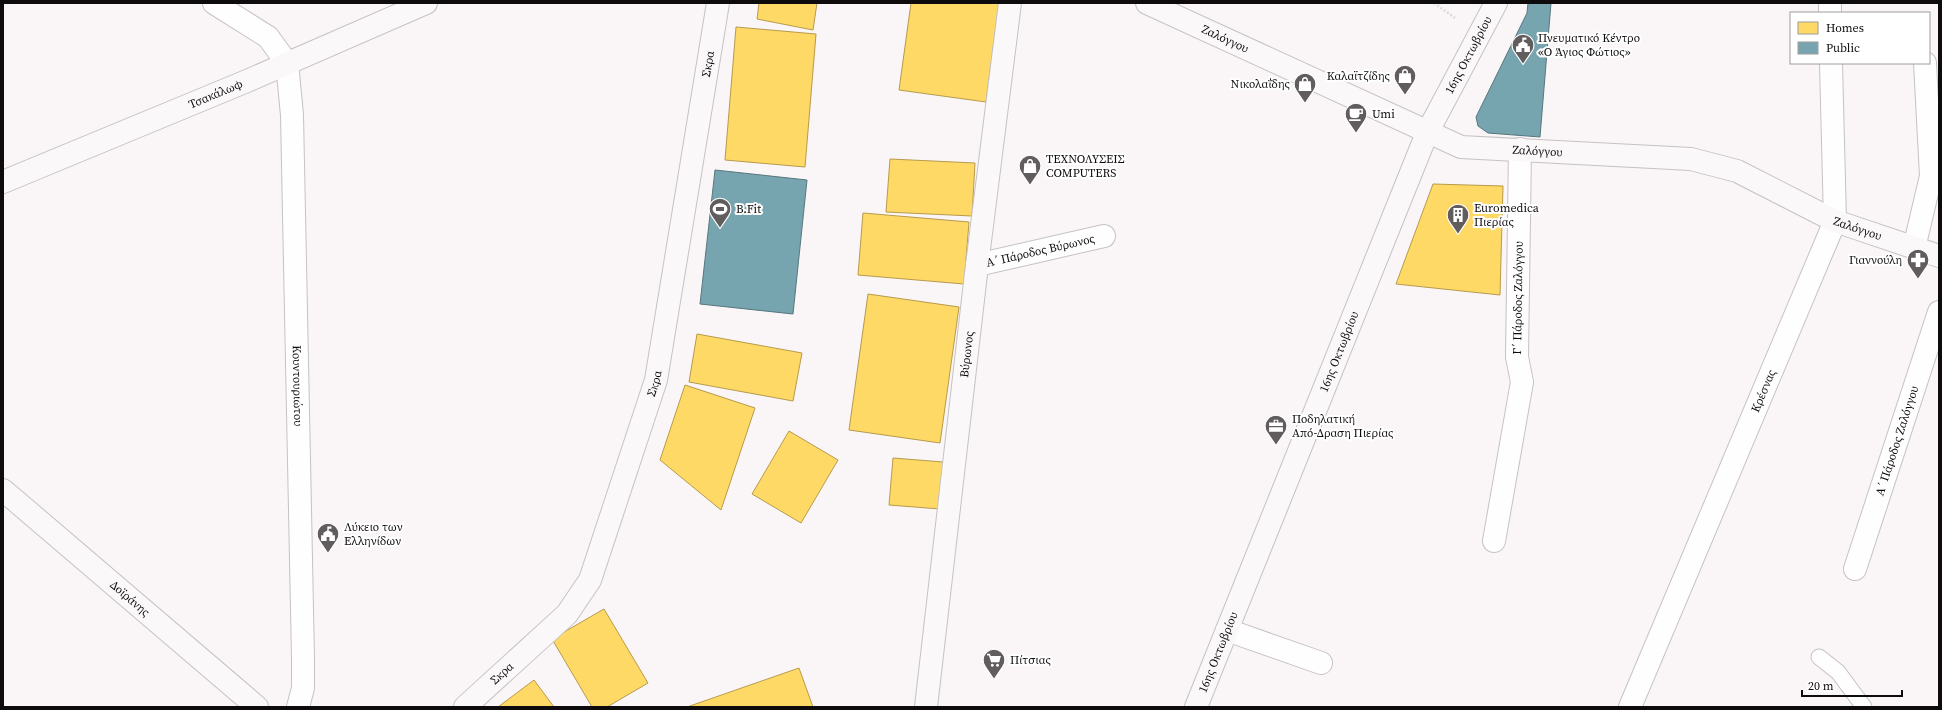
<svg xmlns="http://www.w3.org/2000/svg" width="1942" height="710" font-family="'Source Serif 4',serif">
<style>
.homes{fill:#ffd966;stroke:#b79b4b}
.public{fill:#76a5af;stroke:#57777e}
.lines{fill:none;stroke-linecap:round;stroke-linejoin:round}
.lane-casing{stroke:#c6c2c3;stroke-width:17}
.street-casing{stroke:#c6c2c3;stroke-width:24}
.secondary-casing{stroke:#c6c2c3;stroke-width:24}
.path{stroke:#dcdbdb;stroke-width:2.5;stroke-dasharray:2 2;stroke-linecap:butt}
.lane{stroke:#fefefe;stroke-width:15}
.street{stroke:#fefefe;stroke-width:22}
.secondary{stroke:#fbf8f9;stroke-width:22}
.labels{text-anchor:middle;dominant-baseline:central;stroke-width:4;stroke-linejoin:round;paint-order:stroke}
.poi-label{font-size:12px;fill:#0e0b0c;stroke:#fff;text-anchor:start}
.street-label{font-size:12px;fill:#0e0b0c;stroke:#fff}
</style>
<rect width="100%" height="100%" fill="#faf5f6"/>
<!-- homes -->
<g class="homes">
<polygon points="759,3 817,3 813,30 757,19"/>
<polygon points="911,3 999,3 986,102 899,90"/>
<polygon points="736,27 816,34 805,167 725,160"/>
<polygon points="890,159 975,163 972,216 886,212"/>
<polygon points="1433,184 1503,186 1500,295 1396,284"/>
<polygon points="863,213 969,222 964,284 858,275"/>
<polygon points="868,294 959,307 940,443 849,430"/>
<polygon points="697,334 802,353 793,401 689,382"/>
<polygon points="685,385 755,408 721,510 660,460"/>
<polygon points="789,431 838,460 801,523 752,494"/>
<polygon points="893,458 943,462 940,509 889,505"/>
<polygon points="604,609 648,683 607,707 592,707 552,639"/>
<polygon points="799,668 813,707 687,707"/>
<polygon points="534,680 554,707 498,707"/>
</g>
<!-- public -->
<g class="public">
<polygon points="1528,3 1551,3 1540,137 1488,133 1478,126 1476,117 1527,13"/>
<polygon points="715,170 807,180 793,314 700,304"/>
</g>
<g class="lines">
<!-- lane casing -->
<g class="lane-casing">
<polyline id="lane" points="1819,657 1838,672 1864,707"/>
</g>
<!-- street casing -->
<g class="street-casing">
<g id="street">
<path id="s1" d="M214,3L268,37L287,63L292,115L303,658V688L298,707"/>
<polyline points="1830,3 1830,13"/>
<polyline points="1914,248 1931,176 1925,63"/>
<path id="s2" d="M977,265L1104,236"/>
<path id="s3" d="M1494,541L1522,382L1517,357L1520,149"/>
<path id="s4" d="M1855,569L1939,312"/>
<polyline points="1227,630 1321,663"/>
<path id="s5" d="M1630,707L1835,221L1831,63"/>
</g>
</g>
<!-- secondary casing -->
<g class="secondary-casing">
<g id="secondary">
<path id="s6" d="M1147,3L1461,147L1691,159L1737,171L1835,221L1939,256"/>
<path id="s7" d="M3,182L247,81L426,3"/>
<path id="s8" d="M3,490L257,707"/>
<path id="s9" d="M465,707L567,614L590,580L656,380L718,3"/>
<path id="s10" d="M926,707L977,265L1010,3"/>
<path id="s11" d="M1196,707L1427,133L1496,3"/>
</g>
</g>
<!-- path -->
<polyline class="path" points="1434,3 1455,18"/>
<!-- lane -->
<use href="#lane" class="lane"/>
<!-- street -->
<use href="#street" class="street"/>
<!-- secondary -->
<use href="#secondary" class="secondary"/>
</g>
<!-- icons -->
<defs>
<g id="civic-pin" transform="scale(1.15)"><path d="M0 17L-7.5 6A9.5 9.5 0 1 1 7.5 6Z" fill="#615d5e" stroke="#fff"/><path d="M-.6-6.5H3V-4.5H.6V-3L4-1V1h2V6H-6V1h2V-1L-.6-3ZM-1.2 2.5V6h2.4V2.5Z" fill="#fff"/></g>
<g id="shop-pin" transform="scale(1.15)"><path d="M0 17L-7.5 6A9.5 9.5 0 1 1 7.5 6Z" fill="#615d5e" stroke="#fff"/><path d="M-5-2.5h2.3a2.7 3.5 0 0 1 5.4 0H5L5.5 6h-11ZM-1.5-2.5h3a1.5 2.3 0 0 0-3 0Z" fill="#fff"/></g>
<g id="cafe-pin" transform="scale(1.15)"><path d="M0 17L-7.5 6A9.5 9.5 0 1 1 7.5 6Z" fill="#615d5e" stroke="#fff"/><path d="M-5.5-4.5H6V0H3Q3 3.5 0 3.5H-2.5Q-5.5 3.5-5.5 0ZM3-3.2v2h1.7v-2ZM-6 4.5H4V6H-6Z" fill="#fff"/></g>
<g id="stadium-pin" transform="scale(1.15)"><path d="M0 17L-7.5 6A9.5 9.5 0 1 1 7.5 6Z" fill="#615d5e" stroke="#fff"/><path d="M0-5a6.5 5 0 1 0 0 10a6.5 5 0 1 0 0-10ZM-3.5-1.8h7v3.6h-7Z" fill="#fff"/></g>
<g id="building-pin" transform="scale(1.15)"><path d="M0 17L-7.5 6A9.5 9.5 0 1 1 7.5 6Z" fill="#615d5e" stroke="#fff"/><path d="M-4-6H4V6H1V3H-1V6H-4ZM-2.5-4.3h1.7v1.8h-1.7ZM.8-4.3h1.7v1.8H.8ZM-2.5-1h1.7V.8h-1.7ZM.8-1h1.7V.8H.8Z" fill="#fff"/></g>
<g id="pharmacy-pin" transform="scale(1.15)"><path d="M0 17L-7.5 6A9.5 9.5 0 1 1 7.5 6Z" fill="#615d5e" stroke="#fff"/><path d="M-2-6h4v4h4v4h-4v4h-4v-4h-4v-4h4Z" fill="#fff"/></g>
<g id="office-pin" transform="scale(1.15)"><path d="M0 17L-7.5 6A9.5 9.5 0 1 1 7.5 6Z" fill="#615d5e" stroke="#fff"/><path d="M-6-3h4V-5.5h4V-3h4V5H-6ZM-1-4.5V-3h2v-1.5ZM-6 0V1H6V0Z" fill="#fff"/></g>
<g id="supermarket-pin" transform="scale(1.15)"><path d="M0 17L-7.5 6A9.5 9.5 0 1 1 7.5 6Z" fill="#615d5e" stroke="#fff"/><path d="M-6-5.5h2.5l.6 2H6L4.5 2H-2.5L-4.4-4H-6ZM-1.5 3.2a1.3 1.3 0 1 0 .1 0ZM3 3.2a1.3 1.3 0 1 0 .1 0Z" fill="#fff"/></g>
</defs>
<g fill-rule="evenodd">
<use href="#civic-pin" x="1523" y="45"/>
<use href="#shop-pin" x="1405" y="76"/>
<use href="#shop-pin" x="1305" y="84"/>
<use href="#cafe-pin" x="1356" y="114"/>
<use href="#shop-pin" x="1030" y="166"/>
<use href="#stadium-pin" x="720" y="209"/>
<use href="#building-pin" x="1458" y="215"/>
<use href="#pharmacy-pin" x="1918" y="260"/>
<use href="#office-pin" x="1276" y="426"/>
<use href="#civic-pin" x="328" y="534"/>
<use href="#supermarket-pin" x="994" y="660"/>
</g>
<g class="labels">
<!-- poi labels -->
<g class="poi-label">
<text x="1538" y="38">Πνευματικό Κέντρο<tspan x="1538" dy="14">«Ο Άγιος Φώτιος»</tspan></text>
<text x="1390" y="76" text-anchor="end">Καλαϊτζίδης</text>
<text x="1290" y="84" text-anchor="end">Νικολαΐδης</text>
<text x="1372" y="114">Umi</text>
<text x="1046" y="159">ΤΕΧΝΟΛΥΣΕΙΣ<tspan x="1046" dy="14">COMPUTERS</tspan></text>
<text x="1474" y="208">Euromedica<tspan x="1474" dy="14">Πιερίας</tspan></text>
<text x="736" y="209">B.Fit</text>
<text x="1902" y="260" text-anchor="end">Γιαννούλη</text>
<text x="1292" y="419">Ποδηλατική<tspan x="1292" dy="14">Από-Δραση Πιερίας</tspan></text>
<text x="344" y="527">Λύκειο των<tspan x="344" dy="14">Ελληνίδων</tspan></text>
<text x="1010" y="660">Πίτσιας</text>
</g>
<!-- street labels -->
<g class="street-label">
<text stroke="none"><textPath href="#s6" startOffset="86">Ζαλόγγου</textPath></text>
<text stroke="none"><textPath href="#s11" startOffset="707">16ης Οκτωβρίου</textPath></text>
<text stroke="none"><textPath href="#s9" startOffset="710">Σκρα</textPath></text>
<text stroke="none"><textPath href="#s7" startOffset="230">Τσακάλωφ</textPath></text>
<text stroke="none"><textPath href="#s6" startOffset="422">Ζαλόγγου</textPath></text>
<text stroke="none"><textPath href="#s6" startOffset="757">Ζαλόγγου</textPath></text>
<text stroke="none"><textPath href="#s2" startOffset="65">Α΄ Πάροδος Βύρωνος</textPath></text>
<text stroke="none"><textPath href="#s3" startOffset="246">Γ΄ Πάροδος Ζαλόγγου</textPath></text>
<text stroke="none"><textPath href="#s11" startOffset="383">16ης Οκτωβρίου</textPath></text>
<text stroke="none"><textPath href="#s10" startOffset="355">Βύρωνος</textPath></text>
<text stroke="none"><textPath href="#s9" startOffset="386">Σκρα</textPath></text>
<text stroke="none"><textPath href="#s1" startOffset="419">Κουντουριώτου</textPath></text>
<text stroke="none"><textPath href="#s5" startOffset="343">Κρέσνας</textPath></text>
<text stroke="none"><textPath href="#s4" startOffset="135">Α΄ Πάροδος Ζαλόγγου</textPath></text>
<text stroke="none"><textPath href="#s8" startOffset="167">Δοϊράνης</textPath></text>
<text stroke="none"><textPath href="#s11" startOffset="59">16ης Οκτωβρίου</textPath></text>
<text stroke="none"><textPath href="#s9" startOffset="50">Σκρα</textPath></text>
</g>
</g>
<!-- border -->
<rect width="1942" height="710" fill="none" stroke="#0e0b0c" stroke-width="8"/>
<!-- legend -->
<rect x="1790" y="12" width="140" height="52" fill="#ffffff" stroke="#9f9d9e"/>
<rect x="1798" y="22" width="20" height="12" fill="#ffd966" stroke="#9f9d9e"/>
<text x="1826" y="32" font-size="12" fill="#0e0b0c">Homes</text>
<rect x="1798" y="42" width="20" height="12" fill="#76a5af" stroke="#9f9d9e"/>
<text x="1826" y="52" font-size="12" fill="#0e0b0c">Public</text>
<!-- scale -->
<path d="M1802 690v6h100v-6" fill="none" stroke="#0e0b0c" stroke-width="2"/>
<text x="1808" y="690" font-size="12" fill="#0e0b0c" stroke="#ffffff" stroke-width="3" paint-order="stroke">20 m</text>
</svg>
